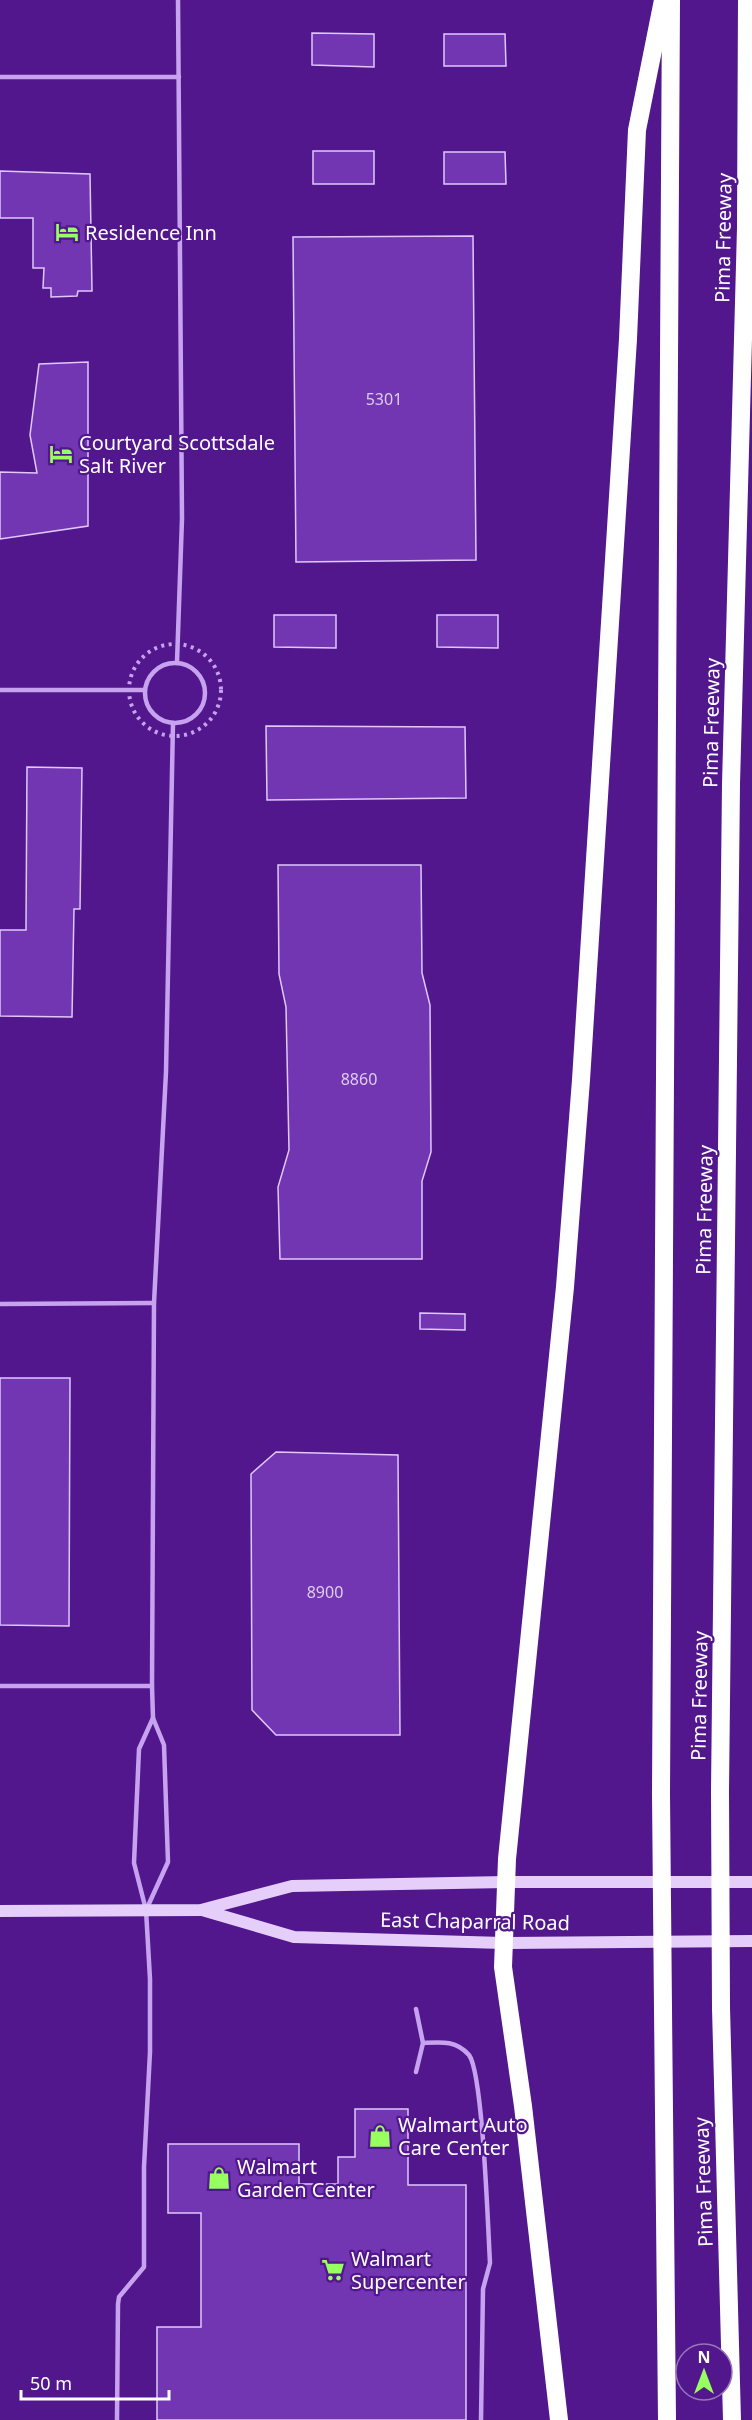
<svg xmlns="http://www.w3.org/2000/svg" width="752" height="2420" font-family="'Noto Sans',sans-serif">
<style>
.building{fill:#7336b2;stroke:#e1c8fb;stroke-width:1.5}
.lines{fill:none;stroke-linecap:round;stroke-linejoin:round}
.path{stroke:#c7a2ef;stroke-width:4;stroke-dasharray:3 4.5;stroke-linecap:butt}
.lane{stroke:#c7a2ef;stroke-width:4.5}
.secondary{stroke:#e5cffa;stroke-width:12}
.highway{stroke:#fff;stroke-width:18}
.highway-bridge{stroke:#fff;stroke-width:18}
.labels{text-anchor:middle;dominant-baseline:central;stroke-width:4.5;stroke-linejoin:round;paint-order:stroke}
.number-label{font-size:16px;fill:#dccdec}
.poi-label{font-size:20px;fill:#fff;stroke:#52178d;text-anchor:start}
.street-label{font-size:20px;fill:#fff;stroke:#52178d}
</style>
<rect width="100%" height="100%" fill="#52178d"/>
<!-- building -->
<g class="building">
<polygon points="312,33 374,34 374,67 312,65"/>
<polygon points="444,34 505,34 506,66 444,66"/>
<rect x="313" y="151" width="61" height="33"/>
<polygon points="444,152 505,152 506,184 444,184"/>
<polygon points="0,171 90,174 92,291 78,291 77,296 51,297 51,288 43,288 44,268 33,268 33,218 0,218"/>
<polygon points="473,236 476,560 296,562 293,237"/>
<polygon points="88,362 88,526 0,539 0,472 37,473 30,435 39,364"/>
<polygon points="274,615 336,615 336,648 274,647"/>
<polygon points="437,615 498,615 498,648 437,647"/>
<polygon points="266,726 465,727 466,798 267,800"/>
<polygon points="27,767 82,768 80,909 74,909 72,1017 0,1016 0,930 26,930"/>
<polygon points="278,865 421,865 422,973 430,1005 431,1152 422,1181 422,1259 280,1259 278,1187 289,1150 286,1007 279,974"/>
<polygon points="420,1313 465,1314 465,1330 420,1329"/>
<polygon points="0,1378 70,1378 69,1626 0,1625"/>
<polygon points="276,1452 398,1455 400,1735 276,1735 252,1710 251,1474"/>
<polygon points="355,2109 408,2109 408,2185 466,2185 466,2420 157,2420 157,2327 201,2327 201,2213 168,2213 168,2144 299,2144 299,2184 338,2184 338,2157 355,2157"/>
</g>
<g class="lines">
<!-- path -->
<circle class="path" cx="175" cy="690" r="46"/>
<!-- lane -->
<g class="lane">
<polyline points="0,77 179,77"/>
<polyline points="177,662 182,519 178,0"/>
<circle cx="175" cy="693" r="30"/>
<polyline points="0,690 144,690"/>
<polyline points="0,1304 154,1303"/>
<polyline points="0,1686 152,1686"/>
<polyline points="147,1908 168,1862 164,1745 153,1718 152,1686 154,1303 166,1072 173,723"/>
<path d="M423,2043C441,2042 456,2040 469,2055C483,2073 488,2230 490,2263L483,2289L481,2420"/>
<polyline points="416,2072 423,2043 416,2009"/>
<polyline points="117,2420 118,2304 119,2297 144,2267 144,2167 150,2052 150,1979 146,1910 134,1863 139,1749 153,1718"/>
</g>
<!-- secondary -->
<g class="secondary">
<polyline points="202,1910 294,1937 503,1943 752,1941"/>
<polyline points="0,1911 201,1910 292,1886 506,1882 752,1882"/>
</g>
<!-- highway -->
<g class="highway">
<polyline points="720,1791 731,784 746,228 747,0"/>
<polyline points="661,1794 671,0"/>
<polyline points="721,2008 732,2420"/>
<polyline points="663,2009 667,2420"/>
<polyline points="559,2420 523,2106 503,1967 507,1859 565,1287 581,1080 628,339 637,130 663,0"/>
</g>
<!-- highway-bridge -->
<g class="highway-bridge">
<polyline points="720,1791 721,2008"/>
<polyline points="661,1794 663,2009"/>
</g>
</g>
<!-- icons -->
<defs>
<g id="hotel-bare" transform="scale(1.8)"><path d="M-6-4.5h1.5V1H6V5H4.5V3h-9V5H-6ZM-4 0a1.8 1.8 0 1 1 3.6 0ZM.5 0V-2.5h3Q6-2.5 6 0Z" fill="#97ff60" stroke="#52178d" stroke-width="2.5" paint-order="stroke"/></g>
<g id="shop-bare" transform="scale(1.8)"><path d="M-5-2.5h2.3a2.7 3.5 0 0 1 5.4 0H5L5.5 6h-11ZM-1.5-2.5h3a1.5 2.3 0 0 0-3 0Z" fill="#97ff60" stroke="#52178d" stroke-width="2.5" paint-order="stroke"/></g>
<g id="supermarket-bare" transform="scale(1.8)"><path d="M-6-5.5h2.5l.6 2H6L4.5 2H-2.5L-4.4-4H-6ZM-1.5 3.2a1.3 1.3 0 1 0 .1 0ZM3 3.2a1.3 1.3 0 1 0 .1 0Z" fill="#97ff60" stroke="#52178d" stroke-width="2.5" paint-order="stroke"/></g>
</defs>
<g fill-rule="evenodd">
<use href="#hotel-bare" x="67" y="232"/>
<use href="#hotel-bare" x="61" y="454"/>
<use href="#shop-bare" x="380" y="2136"/>
<use href="#shop-bare" x="219" y="2178"/>
<use href="#supermarket-bare" x="333" y="2270"/>
</g>
<g class="labels">
<!-- number labels -->
<g class="number-label">
<text x="384" y="399">5301</text>
<text x="359" y="1079">8860</text>
<text x="325" y="1592">8900</text>
</g>
<!-- poi labels -->
<g class="poi-label">
<text x="85" y="232">Residence Inn</text>
<text x="79" y="442">Courtyard Scottsdale<tspan x="79" dy="23">Salt River</tspan></text>
<text x="398" y="2124">Walmart Auto<tspan x="398" dy="23">Care Center</tspan></text>
<text x="237" y="2166">Walmart<tspan x="237" dy="23">Garden Center</tspan></text>
<text x="351" y="2258">Walmart<tspan x="351" dy="23">Supercenter</tspan></text>
</g>
<!-- street labels -->
<g class="street-label">
<text transform="translate(723 238) rotate(-89)">Pima Freeway</text>
<text transform="translate(711 723) rotate(-89)">Pima Freeway</text>
<text transform="translate(704 1210) rotate(-89)">Pima Freeway</text>
<text transform="translate(699 1696) rotate(-89)">Pima Freeway</text>
<text transform="translate(475 1921) rotate(1)">East Chaparral Road</text>
<text transform="translate(703 2182) rotate(-92)">Pima Freeway</text>
</g>
</g>
<!-- north arrow -->
<g transform="translate(704 2372)"><circle r="28" fill="#52178d" stroke="#9774bb" stroke-width="1.5"/>
<path d="M0-4.5L10 22L0 15L-10 22Z" fill="#97ff60"/>
<text y="-9" font-size="16" font-weight="bold" text-anchor="middle" fill="#ffffff">N</text>
</g>
<!-- scale -->
<path d="M21 2390v9h148v-9" fill="none" stroke="#ffffff" stroke-width="3"/>
<text x="30" y="2390" font-size="18" fill="#ffffff" stroke="#52178d" stroke-width="4.5" paint-order="stroke">50 m</text>
</svg>
